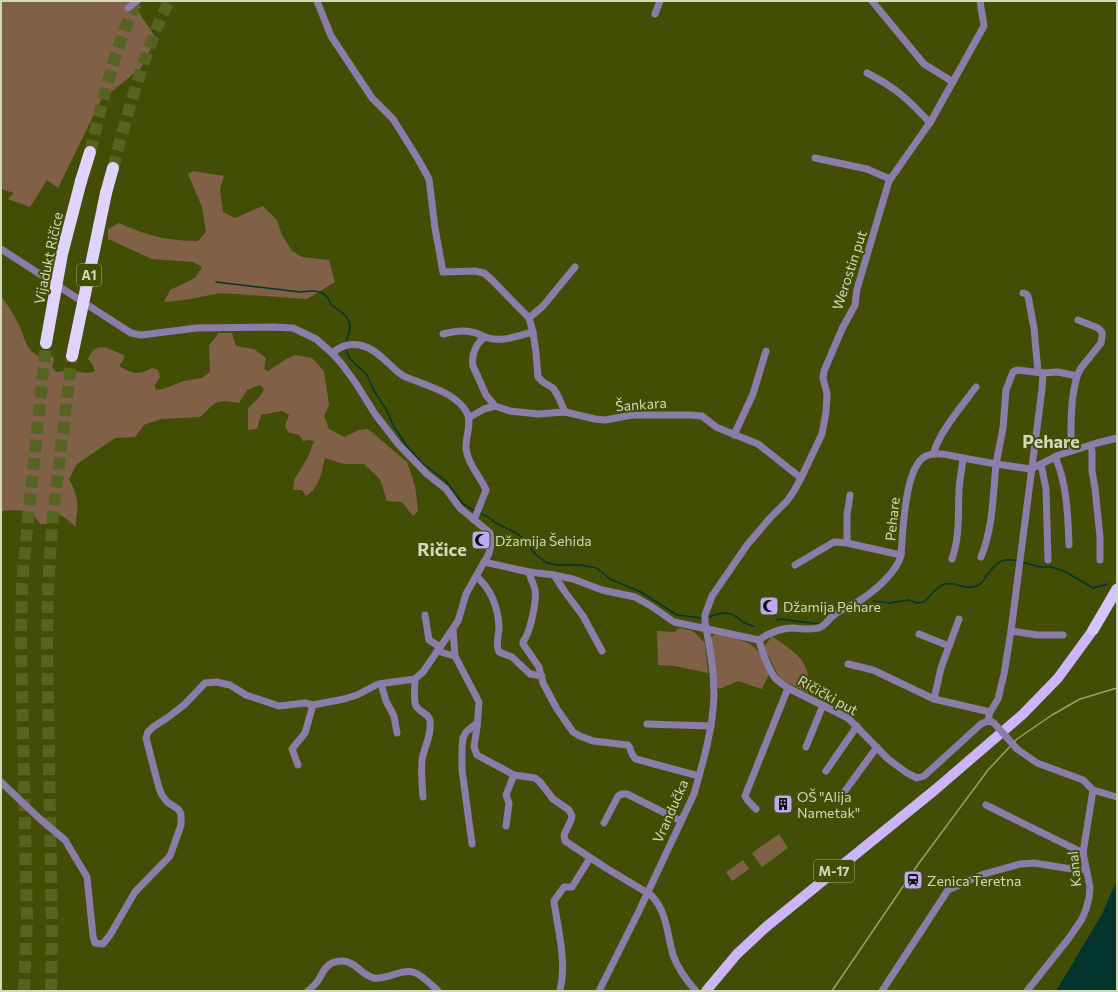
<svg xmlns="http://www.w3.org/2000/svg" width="1118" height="992" font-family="Commissioner,sans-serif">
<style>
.green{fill:#806148}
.water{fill:#03352d}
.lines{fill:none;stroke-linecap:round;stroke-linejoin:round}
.stream{stroke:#03352d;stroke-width:1.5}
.motorway-tunnel{stroke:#576320;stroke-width:12;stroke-dasharray:12 6;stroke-linecap:butt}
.minor{stroke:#8b7da9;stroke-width:7}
.primary{stroke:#ccb5fb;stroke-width:10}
.trunk{stroke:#d6c4fc;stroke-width:11}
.motorway{stroke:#e0d3fd;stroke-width:12}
.rail{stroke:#97a170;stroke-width:1.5}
.minor-bridge{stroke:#8b7da9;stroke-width:7}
.motorway-bridge{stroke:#e0d3fd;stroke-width:12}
.labels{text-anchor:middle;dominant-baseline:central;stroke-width:4;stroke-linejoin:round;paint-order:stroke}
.shield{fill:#424e05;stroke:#a5af82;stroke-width:1}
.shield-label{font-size:13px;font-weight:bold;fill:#d0d9b8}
.street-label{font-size:14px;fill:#d0d9b8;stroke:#424e05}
.poi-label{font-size:14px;fill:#d0d9b8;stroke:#424e05;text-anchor:start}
.district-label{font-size:18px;font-weight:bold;fill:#d0d9b8;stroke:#424e05}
</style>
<rect width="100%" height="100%" fill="#424e05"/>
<!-- green -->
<g class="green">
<polygon points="1,1 131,1 156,38 141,68 101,100 58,188 47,180 30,207 8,199 14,193 1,189"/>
<path d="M193,171L224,176L220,189L223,212L235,218L263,206L277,220L282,235L292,251L302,257L329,260L335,282L307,299L220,293L185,300L164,302L170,290L195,278L202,267L193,262L152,259L108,239V229L119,223C147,236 168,241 198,241L206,232L202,207L188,174Z"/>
<path d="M1,296C7,304 13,313 18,323C24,334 25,351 39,356C43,358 48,355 52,356L54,359L52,367L56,372C61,372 64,370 69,370C77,371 87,375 95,371L92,364L88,359C96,339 109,349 124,355V359L119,366C133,374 138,376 152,368L158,370L160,377L155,385L156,390L163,389L184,381L202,378L210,372L209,345L219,333H232L236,346L254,349L266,358L264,369L268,371L286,359L296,355L312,358L324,371L329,405L324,416L329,429L344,437L359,430L368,429L407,462L415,486L418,511L413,516L402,502L387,501L380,479L364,464H344L325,458C321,473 320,487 306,496L302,490H293L294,480L308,457L314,441L309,440L303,441L299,435L288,432L285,426L289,415L282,411L261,415L257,429L248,430V409L260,396L264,389L260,385L247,390L239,403C215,399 217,401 200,417L161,419L144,425L135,437L115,438L77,464L69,479C73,486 76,493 77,501C79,509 75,518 76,527L64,517L58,515L46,524H40C31,508 17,510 1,511Z"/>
<polygon points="680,628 693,631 705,643 708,673 675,666 658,665 657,631 674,632"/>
<path d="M715,634C746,641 759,641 769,674L762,689L738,681L719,689L717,687L711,638Z"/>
<path d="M772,636C795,653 812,660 808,693L780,679L764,647Z"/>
<polygon points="779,834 788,848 762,867 752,853"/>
<polygon points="743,860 749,869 732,881 726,872"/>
</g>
<!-- water -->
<polygon class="water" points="1117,880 1117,991 1056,991 1102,914"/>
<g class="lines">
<!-- stream -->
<g class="stream">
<path d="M216,282L300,292C309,291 321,289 327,297C329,299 330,303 332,305C339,312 348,313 350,325C351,329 347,337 346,343"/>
<polyline points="345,348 350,359 367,375 374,391 386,409 394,427 407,446 422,463 446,481 462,503 475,511"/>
<polyline points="480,513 488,517 496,523 516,533 523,538 536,555 547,563 558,565 581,565 597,568 610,579 641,592 677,615 702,618"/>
<polyline points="1022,562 1040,567 1051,567 1064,571 1093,588 1108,584"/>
<path d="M873,601L889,603L908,600L917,603L924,602C930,596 937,586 945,584C957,581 965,592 979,585C983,583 984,579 987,575C997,562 1002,557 1018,561"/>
<path d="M708,617C713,616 719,613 724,613C736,612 742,625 754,626"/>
<polyline points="776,620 781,619 819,624"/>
</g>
<!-- motorway-tunnel -->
<g class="motorway-tunnel">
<path d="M90,152C103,101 114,49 137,1"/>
<path d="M113,168C128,112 143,54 169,1"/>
<polyline points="24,991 27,919 21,642 22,584 28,520 46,343"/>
<polyline points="51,991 52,934 47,643 48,589 52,524 72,356"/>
</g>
<!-- minor -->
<g class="minor">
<polyline points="317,1 331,36 372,98 393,119 418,159 429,179 435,228 443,272 475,271 484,273 492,280 529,318 533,332 536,353 538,377 543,382 553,388 557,394 565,412"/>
<polyline points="872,1 924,64 953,82"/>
<polyline points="128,8 137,1"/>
<polyline points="655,14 660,1"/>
<path d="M867,73C895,87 909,100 930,123"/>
<polyline points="815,158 867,169 890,179"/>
<path d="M1,249L131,333L141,335L197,328L272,327L293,328L316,339L332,353L341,363L355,382L375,414L399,445L427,474L446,489L460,508L490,533C492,543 491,553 484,562"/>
<polyline points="1023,293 1026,294 1028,296 1034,328 1038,372"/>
<polyline points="529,318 543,306 575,267"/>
<path d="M443,334C459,330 470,329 485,337"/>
<path d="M332,353C340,346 349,343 360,345C378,349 388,365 402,375C406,378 412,379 416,381C434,388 458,395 467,413C472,422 466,436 466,446C466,462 480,476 486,490L474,520"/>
<path d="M495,406L486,395L473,366C471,355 476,343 485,337C501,343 517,336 533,332"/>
<polyline points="470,417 484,409 495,406 510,411 538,414 565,412 595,419 605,420 633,415 690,415 702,416 716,427 758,444 801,478"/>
<polyline points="734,435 753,394 766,351"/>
<polyline points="1090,445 1092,451 1092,471 1095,488 1100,537 1100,560"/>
<path d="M1071,451C1071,426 1070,401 1077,376"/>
<path d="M934,453C937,435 964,403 976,387"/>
<path d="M1055,457C1067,482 1068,518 1069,545"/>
<polyline points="963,458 996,464 1003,428 1006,390 1013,372 1017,370 1043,373 1058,372 1077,376 1081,368 1101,343 1102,337 1102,332 1098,328 1078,320"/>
<polyline points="1041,464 1046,489 1048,560"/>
<polyline points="847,543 847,515 850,495"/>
<path d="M981,557C993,528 993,495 996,464L1031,469L1059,455L1097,443L1117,438"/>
<polyline points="795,565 834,542 847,543 901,555"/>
<path d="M529,572C530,578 534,584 535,590C537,601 530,633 523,642V644L539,667L543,683L557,709L573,732L580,736L593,741L628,745C632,749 630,755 636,759L699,776"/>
<polyline points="554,575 565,592 583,616 602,651"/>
<path d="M476,576C491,589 498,607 499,627C499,635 495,644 499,652L512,657L530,674L542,676"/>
<polyline points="425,615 429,640 440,647"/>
<path d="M453,629L455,656L479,702L477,727L474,747L477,755L514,775L535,778L540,782L553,799L569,810L572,816L571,820L564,835L565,841L606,868L651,895C667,911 667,934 673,955C678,969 686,980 696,991"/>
<polyline points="1011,631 1037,635 1063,635"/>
<polyline points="919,634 949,646"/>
<path d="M759,640C769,633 780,628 793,628C801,629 809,630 818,628C825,627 828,619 834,615C840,610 848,607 856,603C871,594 897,573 901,555C903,534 904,466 926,456C937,451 952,456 963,458C962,468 960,479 959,489C958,512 960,537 952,559"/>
<path d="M759,640C762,651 768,668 775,678C779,682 784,685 788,688L848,718L888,759L907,773L917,778L924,776L981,724L988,721L992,722"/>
<polyline points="437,651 455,656"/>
<polyline points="848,664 873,670 934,699 990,712"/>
<path d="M415,679C415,686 413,699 416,706C420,713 429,713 430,721C432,735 424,747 422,760C421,772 422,785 423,797"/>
<polyline points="381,684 386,701 394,716 397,733"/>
<polyline points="934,699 941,668 959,619"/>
<polyline points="988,721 990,712 998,699 1004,674 1011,631 1042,389 1043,373"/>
<polyline points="647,724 711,726"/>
<polyline points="806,747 823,705"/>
<polyline points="1017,749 1037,763 1083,780 1093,790 1083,853 1090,887 1089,898 1086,909 1082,919 1069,938 1027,991"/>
<polyline points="298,765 292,749 305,733 313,705"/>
<polyline points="826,771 857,726"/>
<polyline points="1,782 40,819 65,840 87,877 93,936 95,943 103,944 110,935 135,892 170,856 181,825 181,814 178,809 167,802 162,795 159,788 146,738 148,732 153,727 167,718 184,705 205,683 216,682 230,685 246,695 279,706 305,703 313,705 344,699 357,695 378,684 415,679 423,672 458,621 466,594 484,562 529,572 554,575 573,579 602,590 635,597 651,606 674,622 759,640"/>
<polyline points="1093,790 1117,797"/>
<polyline points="842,795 877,747"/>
<polyline points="986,805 1083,853"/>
<polyline points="756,809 748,801 745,796 788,688"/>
<polyline points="604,823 618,796 622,794 627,794 681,821"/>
<polyline points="506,826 509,803 506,795 514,775"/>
<polyline points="472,844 462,770 462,747 463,738 466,732 477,723"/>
<path d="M308,991C311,988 314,986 317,982C322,976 323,967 332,963C354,955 358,974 374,978C386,980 401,969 413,972C423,975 431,985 438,991"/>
<path d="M560,991C567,961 558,931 554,901L564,887H572L590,858"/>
<path d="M599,991L639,911L694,794C703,762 713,729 714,695C714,672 710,646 705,623V615L712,596L747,545L770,518L787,501L794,491L801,478L822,434L826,412L827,394L823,378L824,371L842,329L855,305L857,289L889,181L931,121L984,26L980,1"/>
<polyline points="882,991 948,890 984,874 1020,864 1034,863 1065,868 1086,870"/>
</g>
<!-- primary -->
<polyline class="primary" points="706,991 737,954 766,927 936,789 1023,714 1058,678 1093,630"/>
<!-- trunk -->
<polyline class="trunk" points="1093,630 1117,589"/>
<!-- motorway -->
<g class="motorway">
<polyline points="81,181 90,152"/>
<polyline points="106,193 113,168"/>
</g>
<!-- rail -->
<polyline class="rail" points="832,991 919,863 988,770 1017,739 1052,715 1080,699 1117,688"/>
<!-- minor-bridge -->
<polyline class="minor-bridge" points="994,723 1017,749"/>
<!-- motorway-bridge -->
<g class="motorway-bridge">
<polyline points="46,343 62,254 81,181"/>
<polyline points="72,356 106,193"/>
</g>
</g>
<!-- icons -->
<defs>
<g id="mosque-square" transform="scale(1)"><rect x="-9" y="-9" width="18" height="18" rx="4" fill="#c1a8f3" stroke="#424e05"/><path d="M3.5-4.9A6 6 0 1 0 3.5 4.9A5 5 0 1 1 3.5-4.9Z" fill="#111"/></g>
<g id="building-square" transform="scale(1)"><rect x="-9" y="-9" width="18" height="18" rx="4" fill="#c1a8f3" stroke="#424e05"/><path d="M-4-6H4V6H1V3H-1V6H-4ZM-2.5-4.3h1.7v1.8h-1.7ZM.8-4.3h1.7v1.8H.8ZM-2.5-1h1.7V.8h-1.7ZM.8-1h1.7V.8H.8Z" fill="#111"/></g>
<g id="station-square" transform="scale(1)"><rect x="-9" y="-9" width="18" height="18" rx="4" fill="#c1a8f3" stroke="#424e05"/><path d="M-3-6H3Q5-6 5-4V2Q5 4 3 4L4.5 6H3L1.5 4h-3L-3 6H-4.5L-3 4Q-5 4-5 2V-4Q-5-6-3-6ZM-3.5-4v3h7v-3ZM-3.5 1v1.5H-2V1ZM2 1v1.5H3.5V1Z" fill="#111"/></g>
</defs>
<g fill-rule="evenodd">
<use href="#mosque-square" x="481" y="540"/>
<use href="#mosque-square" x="769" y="606"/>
<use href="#building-square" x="783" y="804"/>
<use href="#station-square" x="913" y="880"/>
</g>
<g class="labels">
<!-- shield labels -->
<g class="shield">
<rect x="77" y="264" width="24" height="22" rx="3"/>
<rect x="814" y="860" width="40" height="22" rx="3"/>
</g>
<g class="shield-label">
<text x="89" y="275">A1</text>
<text x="834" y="871">M-17</text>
</g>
<!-- street labels -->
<g class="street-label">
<text transform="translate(48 258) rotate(-78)">Vijadukt Ričice</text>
<text transform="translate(849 270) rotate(-72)">Werostin put</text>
<text transform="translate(641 404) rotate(-4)">Šankara</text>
<text transform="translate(892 519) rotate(-84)">Pehare</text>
<text transform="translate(828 695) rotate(29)">Ričički put</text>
<text transform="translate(670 811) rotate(-66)">Vrandučka</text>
<text transform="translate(1074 869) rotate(-96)">Kanal</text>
</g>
<!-- poi labels -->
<g class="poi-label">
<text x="495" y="540">Džamija Šehida</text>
<text x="783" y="606">Džamija Pehare</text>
<text x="797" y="796">OŠ "Alija<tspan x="797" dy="16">Nametak"</tspan></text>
<text x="927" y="880">Zenica Teretna</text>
</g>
<!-- district labels -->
<g class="district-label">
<text x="1051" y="441">Pehare</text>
<text x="442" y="549">Ričice</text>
</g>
</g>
<!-- border -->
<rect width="1118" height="992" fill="none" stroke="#d0d9b8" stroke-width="4"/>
</svg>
